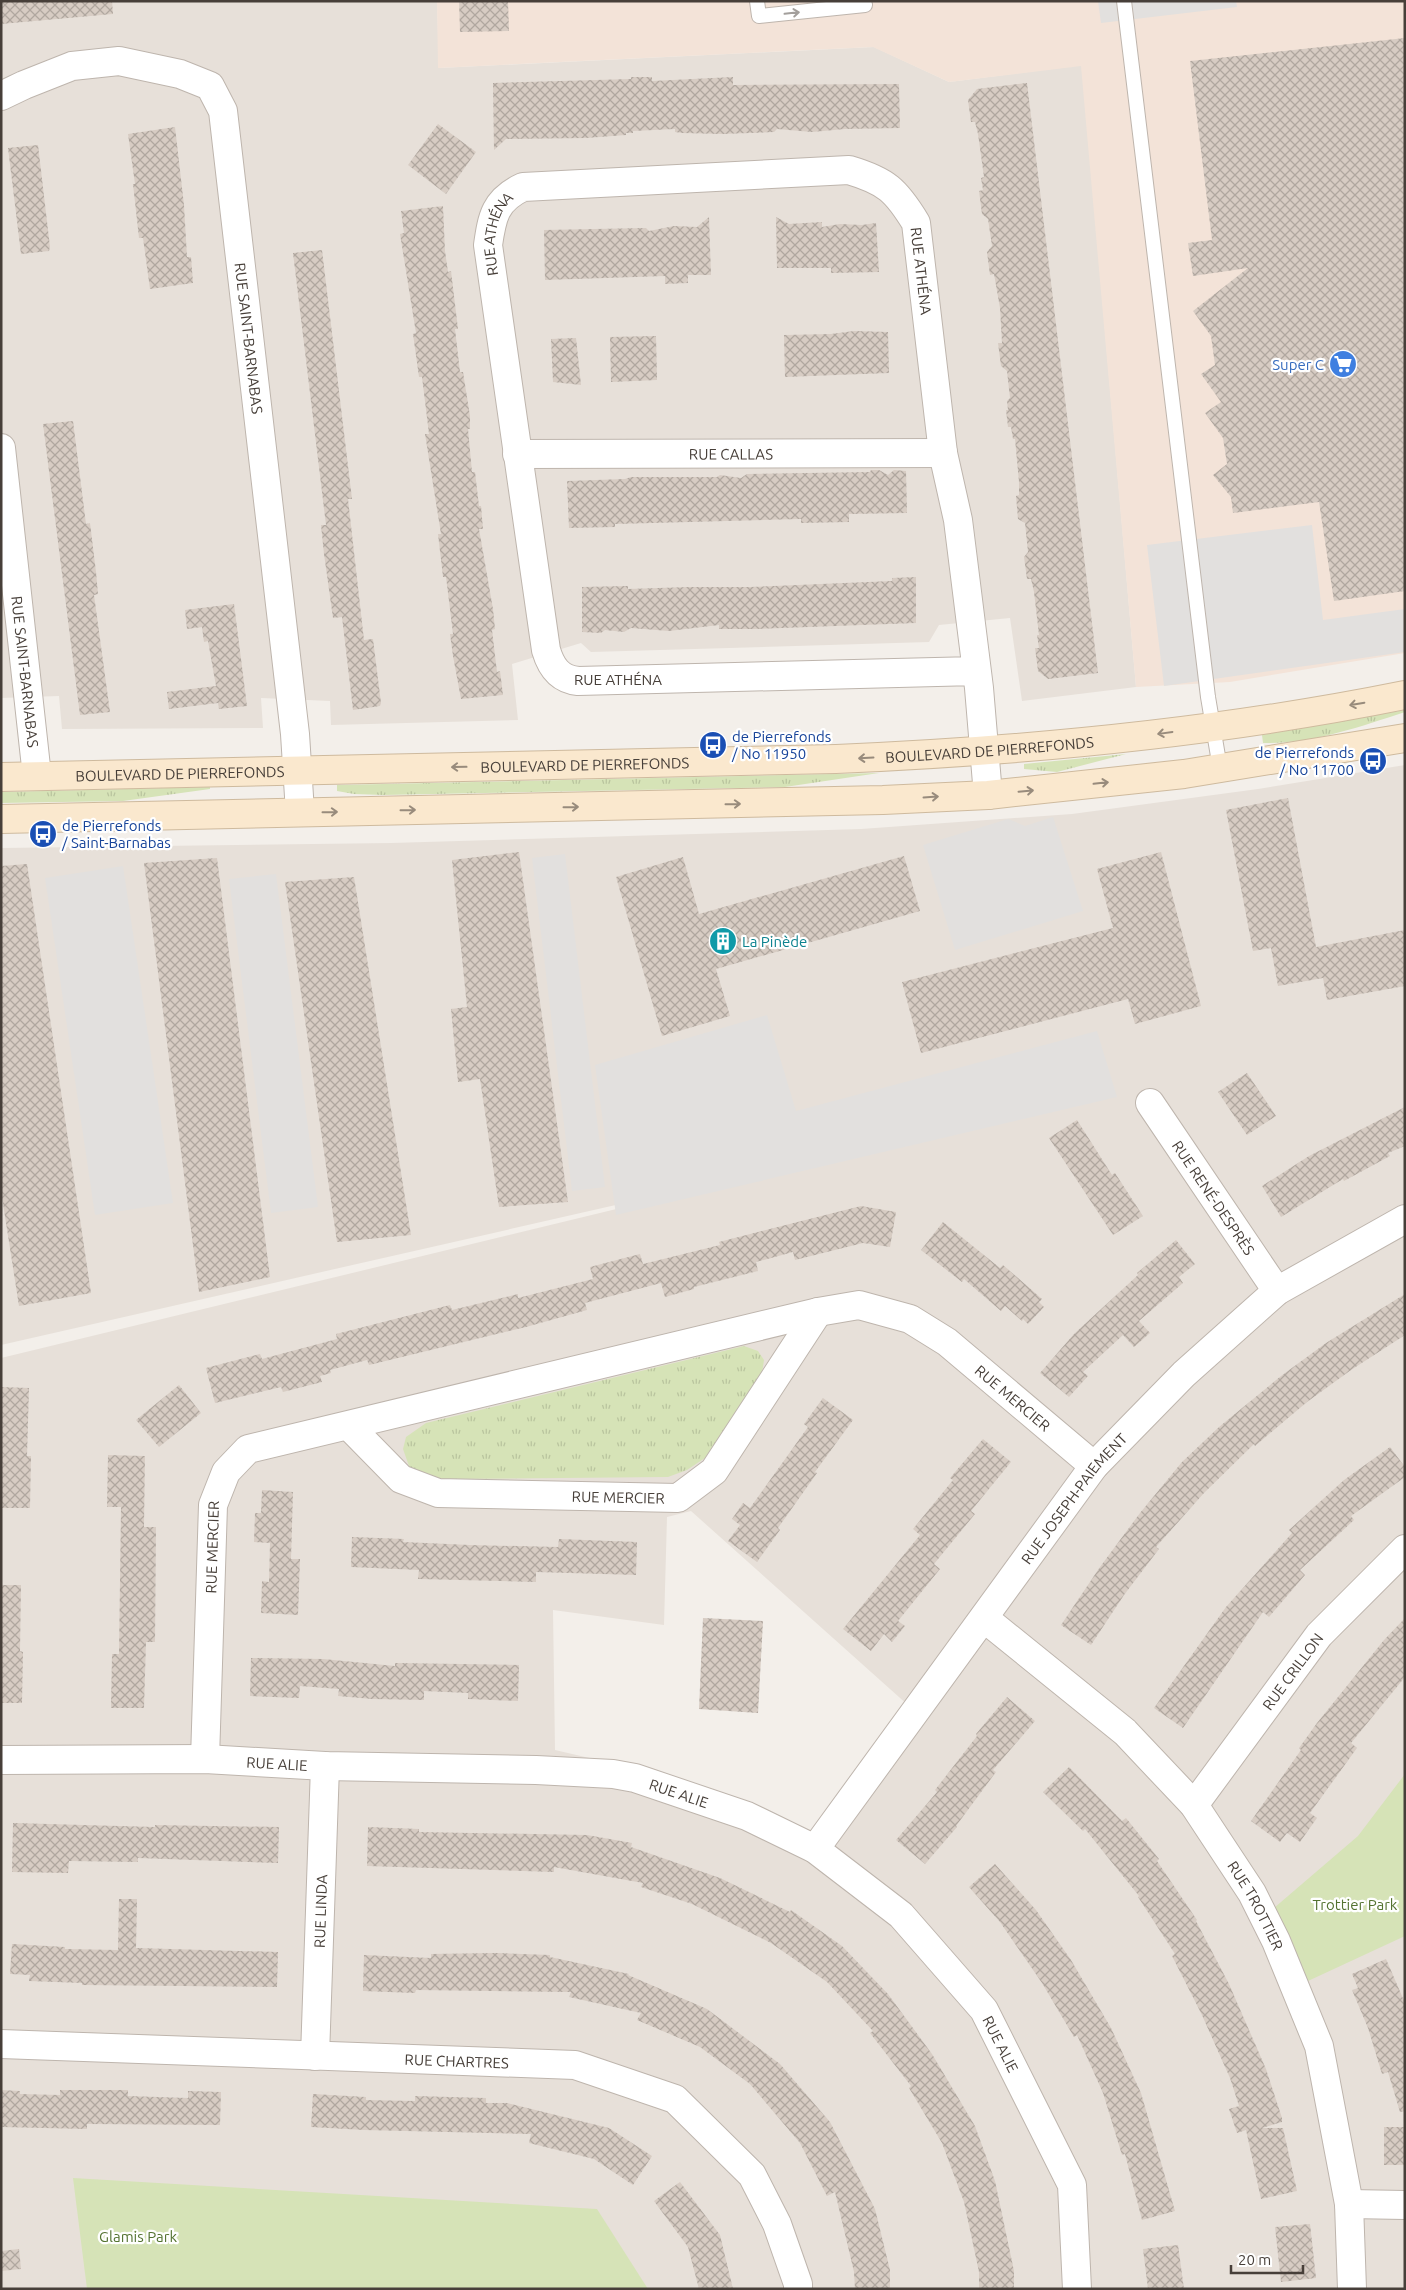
<svg xmlns="http://www.w3.org/2000/svg" width="1406" height="2290" font-family="Ubuntu,sans-serif">
<style>
.residential{fill:#e7e0d9;fill-rule:evenodd}
.commercial{fill:#f3e3d8}
.grass{fill:url(#grass-tufts)}
.green{fill:#d6e3b7}
.parking{fill:#e2e0de}
.building{fill:url(#building-cross-hatch)}
.lines{fill:none;stroke-linecap:round;stroke-linejoin:round}
.service-casing{stroke:#beb5ad;stroke-width:16}
.minor-casing{stroke:#beb5ad;stroke-width:30}
.secondary-casing{stroke:#ceba9e;stroke-width:30}
.service{stroke:#fff;stroke-width:14}
.minor{stroke:#fff;stroke-width:28}
.secondary{stroke:#fae8ce;stroke-width:28}
.oneway{stroke:#a39f9c}
.oneway2{stroke:#988b7c}
.labels{text-anchor:middle;dominant-baseline:central;stroke-width:4.5;stroke-linejoin:round;paint-order:stroke}
.street-label{font-size:15px;fill:#473f39;stroke:#fff}
.shop-label{font-size:15px;fill:#366cbe;stroke:#fff;text-anchor:end}
.transit-label{font-size:15px;fill:#164399;stroke:#fff;text-anchor:start}
.culture-label{font-size:15px;fill:#0d838f;stroke:#fff;text-anchor:start}
.park-label{font-size:15px;fill:#547331;stroke:#fff}
</style>
<defs>
<pattern id="grass-tufts" width="24" height="20" patternUnits="userSpaceOnUse" patternTransform="scale(1.25)"><rect width="24" height="20" fill="#d6e3b7"/><path d="M3 7l-1-3M5 7V3M7 7l1-3M15 17l-1-3M17 17v-4M19 17l1-3" fill="none" stroke="#b9c49e"/></pattern>
<pattern id="building-cross-hatch" width="8" height="8" patternUnits="userSpaceOnUse" patternTransform="scale(1.25)"><rect width="8" height="8" fill="#d7ccc3"/><path d="M0 0l8 8M0 8l8-8" fill="none" stroke="#b0a79f"/></pattern>
</defs>
<rect width="100%" height="100%" fill="#f3efea"/>
<!-- residential -->
<g class="residential">
<polygon points="1,1 437,1 439,68 874,47 949,82 1082,65 1136,687 1022,701 1010,618 939,625 929,642 591,652 581,643 512,664 518,720 331,725 330,701 261,698 263,728 62,729 59,696 1,698"/>
<path d="M1405,765V2289H1V1358L906,1139L1,1345V848L391,843L861,829L1072,814L1258,789ZM691,1511L909,1706L813,1840L645,1771L555,1750L553,1610L664,1625L667,1517Z"/>
</g>
<!-- commercial -->
<polygon class="commercial" points="437,1 1405,1 1405,653 1230,682 1136,687 1081,66 949,82 873,47 438,68"/>
<!-- grass -->
<g class="grass">
<path d="M1405,710V712C1359,727 1312,744 1263,743L1262,735Z"/>
<polygon points="1126,754 1057,772 1024,769 1024,764"/>
<polygon points="879,773 785,787 383,795 354,794 337,791 337,785"/>
<polygon points="210,787 210,789 123,801 1,803 1,792"/>
<polygon points="744,1346 758,1351 764,1360 762,1373 705,1458 687,1470 668,1477 442,1479 410,1469 403,1449 406,1437 426,1423"/>
</g>
<!-- green -->
<g class="green">
<polygon points="1405,1774 1405,1936 1308,1981 1274,1908 1358,1836"/>
<polygon points="73,2178 597,2209 648,2289 87,2289"/>
</g>
<!-- parking -->
<g class="parking">
<polygon points="1098,1 1236,1 1237,7 1101,23"/>
<polygon points="1312,525 1323,620 1405,609 1405,652 1164,686 1147,545"/>
<polygon points="1053,817 1083,911 955,950 923,845 1008,819 1025,826"/>
<polygon points="565,854 605,1187 572,1191 532,858"/>
<polygon points="123,866 173,1203 95,1215 45,878"/>
<polygon points="276,874 318,1207 271,1213 229,879"/>
<polygon points="767,1015 796,1111 1097,1031 1117,1097 616,1215 595,1065"/>
</g>
<!-- building -->
<g class="building">
<polygon points="1,1 112,1 113,14 1,24"/>
<polygon points="459,1 508,1 509,31 460,32"/>
<polygon points="1405,38 1405,591 1334,601 1319,502 1233,513 1231,497 1213,475 1227,464 1223,438 1205,413 1221,402 1201,374 1215,365 1211,336 1193,311 1248,268 1193,276 1188,243 1212,240 1190,61"/>
<polygon points="631,77 652,77 652,81 733,77 733,85 899,84 900,128 845,129 812,132 777,129 774,132 722,134 682,133 675,132 675,129 633,131 633,133 626,133 626,135 586,138 506,139 494,150 493,83 631,79"/>
<polygon points="1027,83 1098,673 1048,679 1038,671 1035,648 1039,648 1037,635 1039,635 1034,592 1031,579 1027,579 1024,557 1028,552 1025,523 1018,519 1016,496 1019,495 1019,482 1015,439 1013,439 1011,427 1008,427 1006,410 1008,410 1007,401 1010,398 1007,371 1001,366 998,343 1002,343 1000,308 994,274 990,275 987,252 992,246 988,219 982,214 979,191 983,190 981,178 984,177 978,134 975,122 971,122 968,100 977,89"/>
<polygon points="438,124 476,152 446,194 408,165"/>
<polygon points="175,127 184,205 187,257 191,257 193,283 150,289 143,238 139,238 133,184 135,184 128,134"/>
<polygon points="38,145 50,247 49,251 21,254 8,148"/>
<polygon points="443,206 445,251 448,272 451,271 458,329 455,329 460,372 463,372 470,416 470,429 468,429 472,472 475,472 479,506 481,506 483,529 479,529 493,609 495,629 492,630 497,672 500,671 503,695 461,699 453,656 450,634 453,634 448,593 446,577 443,577 438,534 441,534 425,434 429,434 422,377 419,377 413,334 416,333 400,234 404,233 401,211"/>
<polygon points="709,217 711,275 688,275 688,283 665,284 665,276 545,280 544,230 646,228 649,231 674,226 697,227"/>
<polygon points="776,217 789,224 822,222 822,227 840,224 862,225 876,223 879,272 831,273 831,268 777,268"/>
<polygon points="322,250 352,499 348,499 364,640 373,639 381,703 380,706 353,710 342,617 333,618 324,554 321,525 326,525 293,253"/>
<polygon points="854,331 888,332 889,373 785,377 784,335 831,334"/>
<polygon points="656,336 657,380 611,382 610,337"/>
<polygon points="576,338 581,385 553,382 551,339"/>
<polygon points="73,421 86,524 90,523 96,572 98,594 94,595 110,712 80,715 43,424"/>
<polygon points="871,470 879,470 888,475 894,470 906,471 907,513 849,514 849,522 801,523 801,519 615,524 615,527 569,528 567,481 625,479 631,477 717,477 720,475 741,478 747,474 870,472"/>
<polygon points="916,577 916,623 754,629 719,629 719,625 669,631 631,628 624,632 605,630 601,633 582,632 582,587 628,586 628,589 689,587 750,587 892,581 892,578"/>
<polygon points="234,604 247,706 219,709 218,703 169,709 167,692 216,686 208,641 204,642 202,627 187,629 185,610"/>
<polygon points="1288,798 1316,947 1405,930 1405,986 1327,1000 1323,978 1278,986 1271,948 1253,951 1226,810"/>
<polygon points="519,852 568,1202 499,1207 480,1079 458,1082 451,1009 467,1007 452,860"/>
<polygon points="1161,852 1201,1006 1135,1024 1128,999 921,1053 902,982 1113,928 1097,869"/>
<polygon points="904,856 920,911 716,969 730,1016 662,1036 616,877 683,857 699,914"/>
<polygon points="217,858 270,1277 199,1292 144,863"/>
<polygon points="27,864 91,1293 19,1306 1,1191 1,866"/>
<polygon points="354,877 411,1235 337,1242 285,882"/>
<polygon points="1247,1073 1276,1116 1247,1135 1218,1092"/>
<polygon points="1405,1107 1405,1146 1388,1153 1390,1156 1344,1181 1343,1179 1281,1217 1262,1186 1309,1156"/>
<polygon points="1077,1120 1112,1175 1115,1173 1143,1216 1113,1235 1049,1138"/>
<polygon points="861,1206 896,1212 890,1247 863,1243 795,1260 793,1252 756,1262 758,1271 694,1287 694,1289 665,1297 661,1283 585,1303 587,1310 526,1327 369,1365 367,1360 330,1370 331,1373 320,1376 322,1382 283,1392 281,1387 215,1403 206,1368 260,1354 262,1359 337,1339 336,1334 450,1305 452,1310 518,1294 518,1298 593,1279 590,1267 640,1254 643,1264 720,1245 719,1242"/>
<polygon points="943,1222 1000,1268 1003,1265 1042,1299 1039,1302 1044,1307 1028,1324 1023,1319 1022,1321 1005,1306 1001,1311 964,1279 962,1282 921,1250"/>
<polygon points="1176,1240 1195,1264 1179,1277 1183,1283 1139,1321 1150,1333 1134,1347 1123,1335 1083,1372 1088,1376 1069,1397 1040,1373 1074,1334 1138,1275 1137,1273"/>
<polygon points="1405,1294 1405,1335 1351,1370 1307,1402 1255,1446 1254,1444 1204,1493 1156,1547 1159,1549 1124,1595 1091,1645 1061,1625 1100,1567 1140,1513 1182,1462 1219,1427 1281,1376 1326,1343"/>
<polygon points="179,1385 201,1413 159,1447 136,1420"/>
<polygon points="1,1387 29,1388 27,1456 31,1456 30,1508 1,1508"/>
<polygon points="823,1398 853,1420 815,1472 817,1473 778,1528 780,1530 757,1562 728,1541 740,1525 732,1519 743,1503 750,1508 808,1427 804,1424"/>
<polygon points="983,1439 1011,1462 971,1511 975,1514 934,1564 940,1569 898,1621 905,1626 892,1642 884,1634 871,1651 843,1629 920,1535 913,1529 953,1480 950,1478"/>
<polygon points="1390,1447 1405,1467 1405,1477 1351,1516 1354,1520 1300,1570 1305,1575 1269,1617 1263,1612 1183,1728 1154,1708 1226,1607 1292,1533 1289,1530 1344,1480"/>
<polygon points="108,1455 145,1456 144,1527 156,1527 155,1642 146,1642 144,1708 111,1708 112,1654 119,1654 121,1507 107,1507"/>
<polygon points="262,1490 293,1492 291,1559 300,1559 298,1615 261,1613 262,1581 269,1582 270,1543 254,1542 255,1513 261,1513"/>
<polygon points="352,1537 404,1539 403,1542 470,1545 558,1547 559,1539 637,1542 636,1575 536,1572 536,1582 418,1579 419,1570 351,1567"/>
<polygon points="1,1585 21,1585 20,1651 23,1652 22,1703 1,1703"/>
<polygon points="703,1618 763,1621 758,1713 699,1709"/>
<polygon points="1405,1618 1405,1677 1351,1743 1357,1748 1310,1813 1317,1818 1300,1842 1287,1833 1280,1842 1251,1821 1301,1750 1299,1748 1317,1723 1384,1640"/>
<polygon points="251,1658 323,1659 395,1666 395,1663 519,1665 518,1701 468,1699 468,1693 424,1691 424,1700 372,1699 338,1696 339,1689 300,1686 299,1698 250,1696"/>
<polygon points="1007,1697 1035,1721 993,1770 996,1772 956,1826 957,1827 925,1864 896,1840 937,1792 935,1790 977,1736 976,1734"/>
<polygon points="1069,1767 1122,1821 1126,1818 1159,1859 1157,1861 1197,1920 1196,1921 1229,1984 1266,2069 1282,2118 1282,2122 1262,2128 1283,2128 1297,2191 1261,2199 1246,2130 1237,2133 1229,2109 1239,2106 1230,2078 1201,2013 1172,1956 1175,1954 1138,1897 1139,1896 1085,1829 1083,1831 1043,1792"/>
<polygon points="13,1823 155,1827 155,1825 279,1827 278,1863 138,1858 138,1862 69,1861 68,1873 12,1872"/>
<polygon points="368,1827 419,1829 419,1832 587,1835 632,1843 631,1847 720,1878 790,1912 791,1910 842,1946 888,1994 932,2054 975,2126 995,2181 1014,2271 1014,2289 979,2289 979,2272 964,2202 942,2143 909,2088 911,2086 870,2033 873,2031 827,1982 771,1943 692,1904 641,1887 643,1883 554,1867 554,1872 367,1866"/>
<polygon points="995,1864 1036,1910 1071,1960 1111,2028 1141,2093 1175,2211 1142,2220 1125,2154 1122,2155 1103,2093 1077,2035 1074,2037 1042,1983 1000,1922 969,1887"/>
<polygon points="119,1899 137,1899 136,1948 278,1952 277,1987 82,1985 82,1983 29,1981 30,1975 10,1974 12,1944 65,1947 65,1949 118,1950"/>
<polygon points="497,1953 550,1955 550,1957 629,1974 628,1975 707,2009 780,2064 830,2122 875,2209 890,2270 890,2289 855,2289 854,2272 835,2192 827,2196 800,2143 750,2084 700,2047 637,2020 641,2013 569,1997 571,1992 416,1990 415,1993 363,1991 364,1955 431,1958 431,1954"/>
<polygon points="1386,1959 1405,2003 1405,2111 1400,2112 1388,2072 1382,2074 1368,2028 1352,1990 1358,1988 1352,1974"/>
<polygon points="1,2090 20,2091 20,2094 60,2095 60,2090 128,2090 128,2096 188,2098 188,2091 221,2092 220,2125 87,2124 87,2129 1,2127"/>
<polygon points="313,2094 366,2097 366,2100 415,2101 415,2096 486,2098 486,2103 507,2103 609,2128 652,2156 633,2185 594,2159 529,2143 531,2134 364,2130 311,2127"/>
<rect x="1384" y="2127" width="21" height="38"/>
<polygon points="680,2182 720,2235 733,2289 699,2289 688,2247 654,2201"/>
<polygon points="1310,2224 1316,2278 1281,2282 1275,2227"/>
<polygon points="1178,2245 1184,2289 1148,2289 1143,2249"/>
<polygon points="19,2249 21,2269 1,2271 1,2251"/>
</g>
<g class="lines">
<!-- service casing -->
<g class="service-casing">
<g id="service">
<polyline points="757,1 759,16 865,5 864,1"/>
<polyline points="1124,1 1208,697 1220,768"/>
</g>
</g>
<!-- minor casing -->
<g class="minor-casing">
<g id="minor">
<path id="s1" d="M1,96L24,85L72,66L119,61L180,74L210,86L223,111L295,734L300,812"/>
<path id="s2" d="M1,448L37,776"/>
<path id="s3" d="M517,454L943,453"/>
<path id="s4" d="M976,671L578,681C559,679 551,667 546,650L488,245C492,217 495,200 523,187L849,170C886,181 896,190 916,223L943,453L958,520L979,688L988,795"/>
<path id="s5" d="M1150,1103L1277,1291"/>
<path id="s6" d="M349,1426L401,1479L438,1493L678,1498L714,1471L818,1312"/>
<path id="s7" d="M984,1618L1125,1732L1194,1805L1252,1893L1276,1941L1319,2046L1349,2204L1352,2289"/>
<path id="s8" d="M205,1759L213,1505L226,1472L248,1449L818,1312L859,1305L910,1319L947,1342L1094,1466"/>
<path id="s9" d="M1,1760L205,1759L325,1766L536,1770L613,1774L635,1778L747,1816L815,1849L901,1915L984,2010L1072,2185L1077,2289"/>
<path id="s10" d="M1194,1805L1319,1635L1405,1549"/>
<path id="s11" d="M815,1849L1094,1466L1184,1374L1277,1291L1405,1219"/>
<path id="s12" d="M1,2044L575,2065L675,2099L752,2175L777,2224L798,2284V2289"/>
<path id="s13" d="M315,2056L325,1766"/>
<polyline points="1349,2204 1405,2205"/>
</g>
</g>
<!-- secondary casing -->
<g class="secondary-casing">
<g id="secondary">
<path id="s14" d="M1,777L836,759C1027,751 1217,733 1405,695"/>
<polyline points="1,819 883,800 988,795 1184,774 1405,738"/>
</g>
</g>
<!-- service -->
<use href="#service" class="service"/>
<!-- minor -->
<use href="#minor" class="minor"/>
<!-- secondary -->
<use href="#secondary" class="secondary"/>
</g>
<!-- one-way arrows -->
<defs><path id="oneway-shaft" d="M-6 0H5M1.5-3L5.5 0L1.5 3" fill="none" stroke-width="1.6" stroke-linecap="round" stroke-linejoin="round" transform="scale(1.25)"/></defs>
<use class="oneway" href="#oneway-shaft" transform="translate(792 13) rotate(-6)"/>
<g class="oneway2">
<use href="#oneway-shaft" transform="translate(1357 704) rotate(170)"/>
<use href="#oneway-shaft" transform="translate(1165 733) rotate(172)"/>
<use href="#oneway-shaft" transform="translate(866 758) rotate(177)"/>
<use href="#oneway-shaft" transform="translate(459 767) rotate(179)"/>
<use href="#oneway-shaft" transform="translate(1101 783) rotate(-6)"/>
<use href="#oneway-shaft" transform="translate(1026 791) rotate(-5)"/>
<use href="#oneway-shaft" transform="translate(931 797) rotate(-4)"/>
<use href="#oneway-shaft" transform="translate(733 804) rotate(-1)"/>
<use href="#oneway-shaft" transform="translate(571 807) rotate(-1)"/>
<use href="#oneway-shaft" transform="translate(408 810) rotate(-1)"/>
<use href="#oneway-shaft" transform="translate(330 812) rotate(-1)"/>
</g>
<!-- icons -->
<defs>
<g id="supermarket-disc" transform="scale(1.4375)"><circle r="9.5" fill="#3f7fe0" stroke="#fff"/><path d="M-6-5.5h2.5l.6 2H6L4.5 2H-2.5L-4.4-4H-6ZM-1.5 3.2a1.3 1.3 0 1 0 .1 0ZM3 3.2a1.3 1.3 0 1 0 .1 0Z" fill="#fff"/></g>
<g id="bus-disc" transform="scale(1.4375)"><circle r="9.5" fill="#1a4fb4" stroke="#fff"/><path d="M-5-6H5V4H4V6H2V4H-2V6H-4V4H-5ZM-3.5-4V0h7V-4ZM-3.5 1.2v1.5H-2V1.2ZM2 1.2v1.5H3.5V1.2Z" fill="#fff"/></g>
<g id="building-disc" transform="scale(1.4375)"><circle r="9.5" fill="#0f9aa8" stroke="#fff"/><path d="M-4-6H4V6H1V3H-1V6H-4ZM-2.5-4.3h1.7v1.8h-1.7ZM.8-4.3h1.7v1.8H.8ZM-2.5-1h1.7V.8h-1.7ZM.8-1h1.7V.8H.8Z" fill="#fff"/></g>
</defs>
<g fill-rule="evenodd">
<use href="#supermarket-disc" x="1343" y="364"/>
<use href="#bus-disc" x="713" y="745"/>
<use href="#bus-disc" x="1373" y="761"/>
<use href="#bus-disc" x="43" y="834"/>
<use href="#building-disc" x="723" y="941"/>
</g>
<g class="labels">
<!-- street labels -->
<g class="street-label">
<text stroke="none"><textPath href="#s4" startOffset="868">RUE ATHÉNA</textPath></text>
<text stroke="none"><textPath href="#s4" startOffset="1390">RUE ATHÉNA</textPath></text>
<text stroke="none"><textPath href="#s1" startOffset="476">RUE SAINT-BARNABAS</textPath></text>
<text stroke="none"><textPath href="#s3" startOffset="214">RUE CALLAS</textPath></text>
<text stroke="none"><textPath href="#s2" startOffset="225">RUE SAINT-BARNABAS</textPath></text>
<text x="618" y="679">RUE ATHÉNA</text>
<text stroke="none"><textPath href="#s14" startOffset="989">BOULEVARD DE PIERREFONDS</textPath></text>
<text stroke="none"><textPath href="#s14" startOffset="584">BOULEVARD DE PIERREFONDS</textPath></text>
<text stroke="none"><textPath href="#s14" startOffset="179">BOULEVARD DE PIERREFONDS</textPath></text>
<text stroke="none"><textPath href="#s5" startOffset="114">RUE RENÉ-DESPRÈS</textPath></text>
<text stroke="none"><textPath href="#s8" startOffset="1132">RUE MERCIER</textPath></text>
<text stroke="none"><textPath href="#s6" startOffset="294">RUE MERCIER</textPath></text>
<text stroke="none"><textPath href="#s11" startOffset="436">RUE JOSEPH-PAIEMENT</textPath></text>
<text stroke="none"><textPath href="#s8" startOffset="212">RUE MERCIER</textPath></text>
<text stroke="none"><textPath href="#s10" startOffset="166">RUE CRILLON</textPath></text>
<text stroke="none"><textPath href="#s9" startOffset="276">RUE ALIE</textPath></text>
<text stroke="none"><textPath href="#s9" startOffset="681">RUE ALIE</textPath></text>
<text stroke="none"><textPath href="#s7" startOffset="400">RUE TROTTIER</textPath></text>
<text stroke="none"><textPath href="#s13" startOffset="145">RUE LINDA</textPath></text>
<text stroke="none"><textPath href="#s9" startOffset="1101">RUE ALIE</textPath></text>
<text stroke="none"><textPath href="#s12" startOffset="456">RUE CHARTRES</textPath></text>
</g>
<!-- shop labels -->
<g class="shop-label">
<text x="1324" y="364">Super C</text>
</g>
<!-- transit labels -->
<g class="transit-label">
<text x="732" y="736">de Pierrefonds<tspan x="732" dy="17">/ No 11950</tspan></text>
<text x="1354" y="752" text-anchor="end">de Pierrefonds<tspan x="1354" dy="17">/ No 11700</tspan></text>
<text x="62" y="825">de Pierrefonds<tspan x="62" dy="17">/ Saint-Barnabas</tspan></text>
</g>
<!-- culture labels -->
<g class="culture-label">
<text x="742" y="941">La Pinède</text>
</g>
<!-- park labels -->
<g class="park-label">
<text x="1355" y="1904">Trottier Park</text>
<text x="138" y="2236">Glamis Park</text>
</g>
</g>
<!-- border -->
<rect width="1406" height="2290" fill="none" stroke="#473f39" stroke-width="5"/>
<!-- scale -->
<path d="M1231 2265v8h72v-8" fill="none" stroke="#473f39" stroke-width="2.5"/>
<text x="1238" y="2265" font-size="15" fill="#473f39" stroke="#ffffff" stroke-width="4" paint-order="stroke">20 m</text>
</svg>
